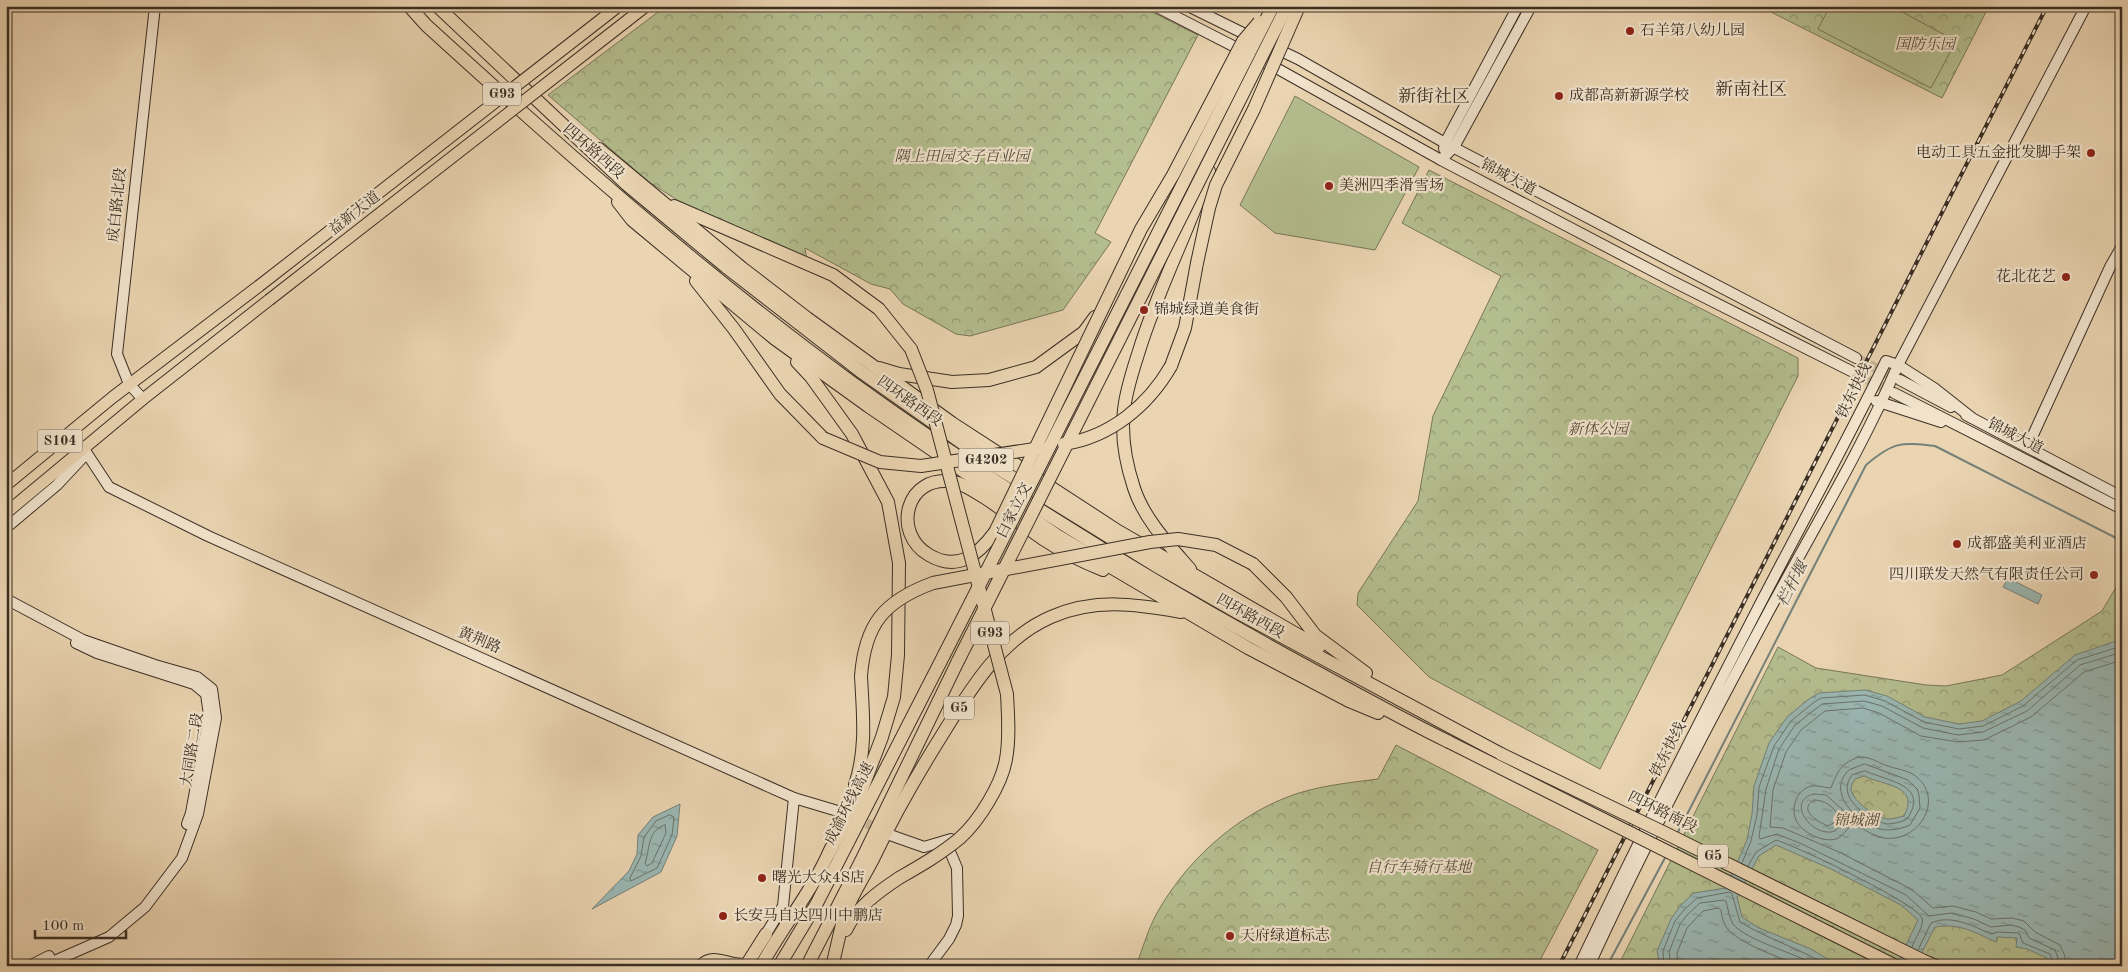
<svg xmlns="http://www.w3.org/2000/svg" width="2128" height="972" font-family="'Old Standard TT','Noto Serif SC',serif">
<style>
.park{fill:url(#park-crowns);stroke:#787659}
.pitch{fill:#b4bd8e;stroke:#787659}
.water{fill:url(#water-ripples);stroke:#74817a;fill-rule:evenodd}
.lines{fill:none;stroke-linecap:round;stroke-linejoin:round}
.shore{stroke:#6a736c;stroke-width:1}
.stream{stroke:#74817a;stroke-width:2}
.secondary-tunnel{stroke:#c7b395;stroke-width:10;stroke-dasharray:10 5;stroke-linecap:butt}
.secondary-casing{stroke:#3b2f24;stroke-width:12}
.primary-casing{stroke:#3b2f24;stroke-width:13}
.highway-casing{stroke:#3b2f24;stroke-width:14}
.secondary{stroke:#f1e3cc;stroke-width:10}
.primary{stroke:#ead4b1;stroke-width:11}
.highway{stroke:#ead4b1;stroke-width:12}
.rail-casing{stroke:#3b2f24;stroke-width:4}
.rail{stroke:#f1e3cc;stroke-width:2;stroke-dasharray:5.5;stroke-linecap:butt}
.primary-bridge-casing{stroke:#3b2f24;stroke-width:13;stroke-linecap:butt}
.highway-bridge-casing{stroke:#3b2f24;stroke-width:14;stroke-linecap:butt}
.primary-bridge{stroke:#ead4b1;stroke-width:11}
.highway-bridge{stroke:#ead4b1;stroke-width:12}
.poi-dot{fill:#8f2418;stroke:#f1e3cc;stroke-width:2}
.labels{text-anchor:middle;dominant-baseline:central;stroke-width:4.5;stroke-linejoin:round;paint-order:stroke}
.shield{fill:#f1e3cc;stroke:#726556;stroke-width:1}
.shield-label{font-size:14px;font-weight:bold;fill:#3b2f24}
.poi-label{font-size:15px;fill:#3b2f24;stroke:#f1e3cc;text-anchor:start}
.park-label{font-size:15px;font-style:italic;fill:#534b39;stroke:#f1e3cc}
.street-label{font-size:15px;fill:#3b2f24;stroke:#f1e3cc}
.water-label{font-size:16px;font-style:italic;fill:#4e4a41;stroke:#f1e3cc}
.quarter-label{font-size:18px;fill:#3b2f24;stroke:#f1e3cc}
</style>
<defs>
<pattern id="park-crowns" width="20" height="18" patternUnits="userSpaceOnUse" patternTransform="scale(1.25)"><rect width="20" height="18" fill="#b4bd8e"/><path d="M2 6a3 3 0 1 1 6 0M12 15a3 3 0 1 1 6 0" fill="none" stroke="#949a74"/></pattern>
<pattern id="water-ripples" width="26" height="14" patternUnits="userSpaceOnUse" patternTransform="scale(1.25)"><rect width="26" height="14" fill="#9ab7b3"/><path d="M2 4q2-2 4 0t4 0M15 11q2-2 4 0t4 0" fill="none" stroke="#7f9591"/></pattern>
</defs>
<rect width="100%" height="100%" fill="#ead4b1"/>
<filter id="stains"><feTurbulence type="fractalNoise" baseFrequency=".004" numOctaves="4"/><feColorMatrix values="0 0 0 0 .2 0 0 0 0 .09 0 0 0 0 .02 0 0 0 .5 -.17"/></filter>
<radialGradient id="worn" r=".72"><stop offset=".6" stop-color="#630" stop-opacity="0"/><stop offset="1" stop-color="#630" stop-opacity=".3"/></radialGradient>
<!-- park -->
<g class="park">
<polygon points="666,6 1140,6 1198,35 1095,233 1111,242 1063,310 970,336 956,334 903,304 890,289 871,284 805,248 807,260 699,214 649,182 548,95"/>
<polygon points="1759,6 1989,6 1942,98"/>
<polygon points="1429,170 1798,358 1798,376 1600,769 1429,677 1357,605 1358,593 1418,501 1433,416 1501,276 1402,223"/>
<polygon points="2122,577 2122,966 1618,966 1778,647 1816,668 1926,685 1946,686 2002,675 2102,611"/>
<path d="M1396,745L1598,850L1537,966H1136C1143,948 1148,929 1157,913C1185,863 1232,819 1285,798C1314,786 1348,783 1378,779Z"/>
</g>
<!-- pitch -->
<g class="pitch">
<polygon points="1830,6 1891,6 1956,41 1931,88 1818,29"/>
<polygon points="1295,96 1419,167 1375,250 1275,233 1240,205"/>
</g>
<!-- water -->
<g class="water">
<polygon points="2008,578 2042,595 2038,604 2003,587"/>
<path d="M2116,641H2122V966H2044L2043,965L2047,958L2027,949L2016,947L2017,938L1997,937L1996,942C1974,932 1960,923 1935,927L1915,966H1896L1918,920L1901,905L1831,869L1776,845L1759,856L1737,897L1742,917L1759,928L1811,949L1839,966H1660L1657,951L1671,919L1680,906L1694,893L1726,888L1747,840L1752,814L1754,786L1769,743L1787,717L1809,699L1819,693L1865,690L1887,696L1925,717L1959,724L1982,721L2021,701L2075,655ZM1864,776C1885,786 1920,785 1904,816C1899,817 1893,819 1888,819C1876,818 1854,802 1851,790C1851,786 1853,783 1855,779Z"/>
<polygon points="680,804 677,836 661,872 592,909 629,871 637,854 638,835 653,817"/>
</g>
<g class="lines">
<!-- shore -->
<g class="shore">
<path d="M1859,757C1870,756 1878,763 1888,766C1896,769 1907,770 1914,775C1946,797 1920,843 1884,838C1873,836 1862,828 1853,823C1847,829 1843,836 1836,839C1823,843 1801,832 1796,820C1790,807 1798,788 1812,786C1819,785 1825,788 1831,788C1837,772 1841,763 1859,757Z"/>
<path d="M1865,764L1908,780L1917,789L1919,795L1920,808L1910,825C1904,828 1894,830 1887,830C1863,829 1823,794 1849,770Z"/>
<path d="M1865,771C1888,781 1930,785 1907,819C1902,822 1893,824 1887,824C1884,824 1879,821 1876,820C1859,812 1837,794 1852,775Z"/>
<path d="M1814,794L1826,795L1843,810L1844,821L1835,831C1813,839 1784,801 1814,794Z"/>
<path d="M1814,800C1824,800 1833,806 1838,815L1837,821L1828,826C1818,822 1797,810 1814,800Z"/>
<polygon points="670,815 674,817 672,835 657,868 631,881 630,878 641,856 644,837 656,821"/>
<path d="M665,825L666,833L652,863L647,866L645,863C650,850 647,830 665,825Z"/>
<polyline points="1742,863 1751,841 1757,815 1759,787 1774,746 1791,721 1813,703 1821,698 1865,695 1885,701 1924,722 1959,729 1983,726 2023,706 2077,660 2122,646"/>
<path d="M1748,866L1756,852L1776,840C1796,846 1916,903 1922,918C1925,925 1914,940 1912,947"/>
<path d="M1918,950L1931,923C1951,914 1973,926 1991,934L1998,932L2019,933L2023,943L2050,954L2052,960L2048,966"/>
<path d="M1664,966L1663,951L1675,921L1684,910L1697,898L1730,892L1732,894L1740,922C1768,939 1800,949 1829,966"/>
<path d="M1671,966L1669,952L1680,924L1688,914L1700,903L1724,900L1726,901C1728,908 1729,918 1733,924C1745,940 1798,954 1817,966"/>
<path d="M1678,966L1677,953L1687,928L1703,911L1718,908L1721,910C1722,916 1723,923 1727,928C1739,944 1783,959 1802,966"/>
<polyline points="2056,966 2058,958 2055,950 2029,938 2025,930 2019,927 2011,925 1991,927 1974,919 1952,913 1929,916 1906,895 1802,844 1777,834 1760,839 1759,837 1766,789 1779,749 1795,725 1822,704 1864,701 1882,706 1923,728 1958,735 1983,732 2027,711 2080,665 2122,652"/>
<polyline points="2064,966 2065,956 2060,945 2035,932 2024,921 2012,918 1991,919 1976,912 1953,906 1933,908 1911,889 1839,852 1783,828 1770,827 1773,790 1786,752 1801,730 1825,711 1863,708 1879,713 1921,736 1958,742 1984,740 2031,717 2084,672 2122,660"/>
</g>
<!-- stream -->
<g class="stream">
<path d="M1677,834L1866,465C1893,442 1900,442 1935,446L2122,541"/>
<polyline points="1607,966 1666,856"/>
</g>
<!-- secondary-tunnel -->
<g class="secondary-tunnel">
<polyline points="1856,358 1899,380"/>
<polyline points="1851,371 1894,393"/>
<polyline points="853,817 883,831"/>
</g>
<!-- secondary casing -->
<g class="secondary-casing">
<g id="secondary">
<polyline points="1155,6 1278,69 1441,160 1670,280 1851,371"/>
<polyline points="1188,6 1253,38"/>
<polyline points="1273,47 1298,59 1445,143 1856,358"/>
<polyline points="1444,149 1445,143 1518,6"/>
<polyline points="1441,160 1454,147 1531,6"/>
<polyline points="1900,380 1951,407"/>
<polyline points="1894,393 2122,509"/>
<polyline points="143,399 129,384 117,354 155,6"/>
<polyline points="1876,401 1941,422"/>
<polyline points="1966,415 2122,497"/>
<polyline points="1972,418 1934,388 1898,365 2086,6"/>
<polyline points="2028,446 2110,267 2122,246"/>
<polyline points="84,449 109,487 208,536 794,798 841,812"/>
<polyline points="6,528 57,485 86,454"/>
<polyline points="6,599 83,640 155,665 197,677 212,689 216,718 198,814 182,858 145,907 109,937 43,966"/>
<polyline points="76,643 97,653 194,684 206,694 209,715 191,813 187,824"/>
<polyline points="890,835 924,847 951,839"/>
<polyline points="766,934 783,906 794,798"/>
<polyline points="29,966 49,956"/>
<polyline points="929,966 949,939 956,925 958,916 957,868 946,842"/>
<path d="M1579,966C1636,846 1696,728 1757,610C1800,527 1845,445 1886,361L1898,365C1861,451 1812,531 1768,613C1706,729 1644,846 1589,966"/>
</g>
</g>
<!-- primary casing -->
<g class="primary-casing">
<g id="primary">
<polyline points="628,20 646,6"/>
<polyline points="6,485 113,397 259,286"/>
<polyline points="6,513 143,399 269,300"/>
</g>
</g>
<!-- highway casing -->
<g class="highway-casing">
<g id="highway">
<path d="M409,6L426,25C562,149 701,272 850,381C995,486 1148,580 1304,665C1352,691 1400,718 1449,742"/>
<polyline points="437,6 626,184 726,267 860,371 999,469 1156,566 1240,614 1501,754"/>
<polyline points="599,149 742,268 807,318 952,423 1118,531 1319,647"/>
<polyline points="618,202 632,220 775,339 868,406 1058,536 1248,648 1349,701 1378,713"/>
<polyline points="674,206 833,275 879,309 911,349"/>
<polyline points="696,281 734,329 780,394 823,438"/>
<polyline points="797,362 811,377 852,434 888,502 899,563 898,655 894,697 882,737 858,800 828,855"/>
<polyline points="1171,366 1185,328 1197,263"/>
<polyline points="879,368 899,374 952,382 989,380 1036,367 1084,332 1095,317"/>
<path d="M995,532C978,555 958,572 929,555C891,533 906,473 954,482C974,486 1026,528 1046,541C1064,553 1083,562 1103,570"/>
<polyline points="1253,564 1286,597 1315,635 1366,673"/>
<path d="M1190,569C1169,545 1144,519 1134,488C1126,464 1121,435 1124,410C1126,390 1133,370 1139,351C1158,289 1188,232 1209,171"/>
<path d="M855,785C867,748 863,715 861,676"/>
<path d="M846,930C857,907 878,892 899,878"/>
<polyline points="1830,933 1896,966"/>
<polyline points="1924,961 1936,966"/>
<path d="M701,966C714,951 731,969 747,964L766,934"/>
<path d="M761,966C783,926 813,890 831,848"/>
<polyline points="779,966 817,903 944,655"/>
<polyline points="807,966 861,861 958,661"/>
<path d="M832,966C837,948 840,929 846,911C853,893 865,875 874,857C894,815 917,775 942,735C970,690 1000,639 1051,617C1095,598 1135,604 1181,612"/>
</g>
</g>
<!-- secondary -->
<use href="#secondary" class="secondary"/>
<!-- primary -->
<use href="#primary" class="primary"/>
<!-- highway -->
<use href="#highway" class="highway"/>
<!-- rail casing -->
<g class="rail-casing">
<polyline id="rail" points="1559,966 2047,6"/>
</g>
<!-- rail -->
<use href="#rail" class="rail"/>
<!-- primary-bridge casing -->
<g class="primary-bridge-casing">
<g id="primary-bridge">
<polyline points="259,286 616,8"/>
<polyline points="269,300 628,20"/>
</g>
</g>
<!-- highway-bridge casing -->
<g class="highway-bridge-casing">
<g id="highway-bridge">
<polyline points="1197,263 1209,208 1216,185 1254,109 1299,6"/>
<polyline points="823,438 880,462 921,466 1041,448"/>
<path d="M1064,444C1110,437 1148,406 1171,366"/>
<polyline points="995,532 1141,229 1173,175 1243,41 1259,22"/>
<polyline points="944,655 1273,6"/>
<polyline points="958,661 1287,6"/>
<path d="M861,676C865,624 884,601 933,583L1150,542L1178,539L1216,545L1253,564"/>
<polyline points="1449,742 1830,933"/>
<polyline points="1501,754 1665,833 1924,961"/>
<path d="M899,878C920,866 941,854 960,838C979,821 1002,784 1006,759C1010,738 1008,715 1007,694L927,390L911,349"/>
</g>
</g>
<!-- primary-bridge -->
<use href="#primary-bridge" class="primary-bridge"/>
<!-- highway-bridge -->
<use href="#highway-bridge" class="highway-bridge"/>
</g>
<!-- markers -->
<g class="poi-dot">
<circle cx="1630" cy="31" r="5"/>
<circle cx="1559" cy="96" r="5"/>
<circle cx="2091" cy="153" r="5"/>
<circle cx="1329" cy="186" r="5"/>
<circle cx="2066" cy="277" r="5"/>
<circle cx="1144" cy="310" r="5"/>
<circle cx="1957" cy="544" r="5"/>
<circle cx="2094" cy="575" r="5"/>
<circle cx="762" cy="878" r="5"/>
<circle cx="723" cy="916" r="5"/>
<circle cx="1230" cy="936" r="5"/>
</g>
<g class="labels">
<!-- shield labels -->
<g class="shield">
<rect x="483" y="82.5" width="38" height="23" rx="4"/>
<rect x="37.5" y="429.5" width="45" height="23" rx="4"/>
<rect x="958.5" y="448.5" width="55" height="23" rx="4"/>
<rect x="971" y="621.5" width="38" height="23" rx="4"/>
<rect x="944" y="696.5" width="30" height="23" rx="4"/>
<rect x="1698" y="844.5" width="30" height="23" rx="4"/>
</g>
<g class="shield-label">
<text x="502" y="94">G93</text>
<text x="60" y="441">S104</text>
<text x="986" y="460">G4202</text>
<text x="990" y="633">G93</text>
<text x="959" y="708">G5</text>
<text x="1713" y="856">G5</text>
</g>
<!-- poi labels -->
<g class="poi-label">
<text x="1640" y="31">石羊第八幼儿园</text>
<text x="1569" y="96">成都高新新源学校</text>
<text x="2081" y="153" text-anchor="end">电动工具五金批发脚手架</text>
<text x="1339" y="186">美洲四季滑雪场</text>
<text x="2056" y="277" text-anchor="end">花北花艺</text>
<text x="1154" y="310">锦城绿道美食街</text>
<text x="1967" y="544">成都盛美利亚酒店</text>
<text x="2084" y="575" text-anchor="end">四川联发天然气有限责任公司</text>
<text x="772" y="878">曙光大众4S店</text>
<text x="733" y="916">长安马自达四川中鹏店</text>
<text x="1240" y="936">天府绿道标志</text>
</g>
<!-- park labels -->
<g class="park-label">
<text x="1925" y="45">国防乐园</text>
<text x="962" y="157">隅上田园交子百业园</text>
<text x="1598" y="430">新体公园</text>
<text x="1856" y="821">锦城湖</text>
<text x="1419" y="868">自行车骑行基地</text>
</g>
<!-- street labels -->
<g class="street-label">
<text transform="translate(593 152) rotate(41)">四环路西段</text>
<text transform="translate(1508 178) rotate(28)">锦城大道</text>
<text transform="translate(118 205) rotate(-84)">成白路北段</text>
<text transform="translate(355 214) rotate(-38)">益新大道</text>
<text transform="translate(1855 391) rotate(-64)">铁东快线</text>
<text transform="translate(909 402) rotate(35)">四环路西段</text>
<text transform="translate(2015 437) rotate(27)">锦城大道</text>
<text transform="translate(1015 511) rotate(-63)">白家立交</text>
<text transform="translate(1250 617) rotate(29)">四环路西段</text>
<text transform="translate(479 641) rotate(23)">黄荆路</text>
<text transform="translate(193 750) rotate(-81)">大同路二段</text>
<text transform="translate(1669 750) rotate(-63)">铁东快线</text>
<text transform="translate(850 804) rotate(-63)">成渝环线高速</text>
<text transform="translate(1662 813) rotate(26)">四环路南段</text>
</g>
<!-- water labels -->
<g class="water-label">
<text transform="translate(1793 584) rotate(-63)">栏杆堰</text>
</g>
<!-- quarter labels -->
<g class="quarter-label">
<text x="1751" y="90">新南社区</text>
<text x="1434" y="97">新街社区</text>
</g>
</g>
<!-- margin -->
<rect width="2128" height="972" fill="none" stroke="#ead4b1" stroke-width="25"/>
<rect x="8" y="8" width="2113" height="957" fill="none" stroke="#3b2f24" stroke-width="2.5"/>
<rect x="12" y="12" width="2103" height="947" fill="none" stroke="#3b2f24"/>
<!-- scale -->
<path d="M35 930v8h91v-8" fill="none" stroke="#3b2f24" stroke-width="2.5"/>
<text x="42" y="930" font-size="15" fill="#3b2f24" stroke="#f1e3cc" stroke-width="4" paint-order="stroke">100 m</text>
<rect width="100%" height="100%" filter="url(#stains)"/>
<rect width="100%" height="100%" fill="url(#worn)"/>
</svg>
